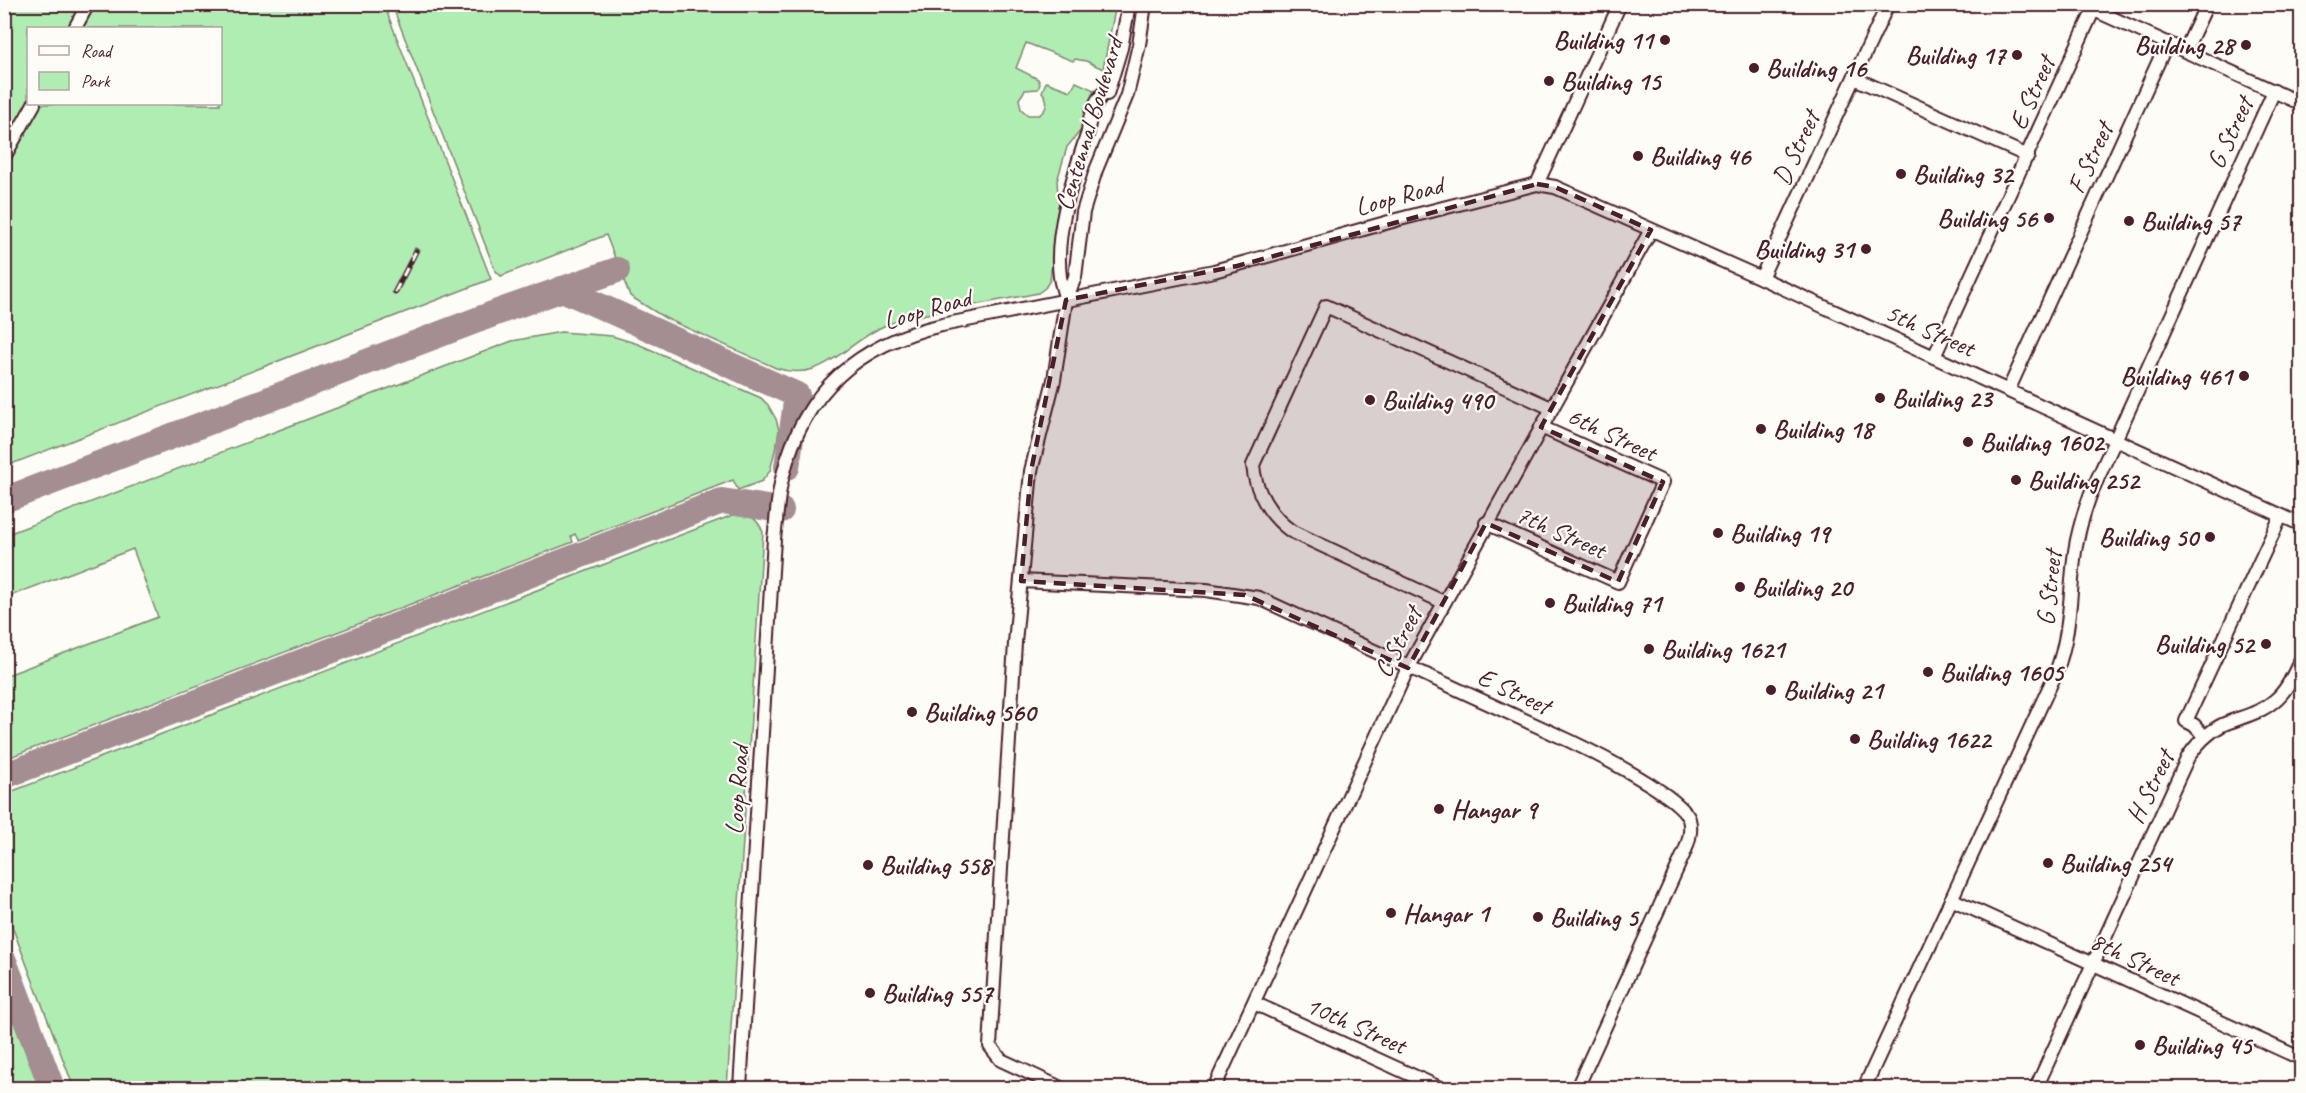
<svg xmlns="http://www.w3.org/2000/svg" width="2306" height="1093" font-family="Caveat,sans-serif">
<style>
.green{fill:#b0edb3;stroke:#7d866f;stroke-width:1.5;fill-rule:evenodd}
.lines{fill:none;stroke-linecap:round;stroke-linejoin:round}
.taxiway{stroke:#a48e91;stroke-width:26}
.minor-casing{stroke:#4a1f2b;stroke-width:16}
.minor{stroke:#fdfcf7;stroke-width:12}
.rail-casing{stroke:#4a1f2b;stroke-width:5}
.rail{stroke:#fdfcf7;stroke-width:3;stroke-dasharray:9;stroke-linecap:butt}
.marked{fill:#4a1f2b;fill-opacity:0.2;stroke:#4a1f2b;stroke-width:4.5;stroke-dasharray:12 8;stroke-linejoin:round}
.poi-dot{fill:#4a1f2b;stroke:#fdfcf7;stroke-width:2}
.labels{text-anchor:middle;dominant-baseline:central;stroke-width:4.5;stroke-linejoin:round;paint-order:stroke}
.poi-label{font-size:26px;font-weight:bold;fill:#4a1f2b;stroke:#fdfcf7;text-anchor:start}
.street-label{font-size:26px;fill:#4a1f2b;stroke:#fdfcf7}
</style>
<rect width="100%" height="100%" fill="#fdfcf7"/>
<filter id="ink" filterUnits="userSpaceOnUse"><feTurbulence type="fractalNoise" baseFrequency=".0167" numOctaves="2"/><feDisplacementMap in="SourceGraphic" scale="12" xChannelSelector="R" yChannelSelector="G"/><feConvolveMatrix kernelMatrix="1 2 1 2 8 2 1 2 1" color-interpolation-filters="sRGB"/></filter>
<g filter="url(#ink)">
<!-- green -->
<g class="green">
<path d="M97,4L384,5L491,279L9,465L5,462V168L40,104H220V28H81ZM415,248L419,250L397,294L392,292Z"/>
<path d="M748,4L790,11H818L896,4H1041L1066,13L1071,8L1062,5H1116L1103,69L1086,61L1075,59L1073,61L1026,43L1016,68L1038,79L1040,84L1038,89L1025,90L1019,99L1021,109L1028,115H1039C1048,109 1049,100 1042,92L1046,82L1071,91L1076,82L1094,90L1084,111L1087,117L1081,130L1067,147L1057,181L1059,208L1050,280L1045,288L1038,293C1008,299 978,304 948,310C927,314 906,317 886,325C846,342 823,384 776,368L665,318L630,296L606,235L501,276L495,270L392,5Z"/>
<polygon points="5,5 81,5 68,28 28,28 28,100 5,144"/>
<polygon points="561,332 612,336 638,344 761,398 768,405 776,419 779,430 777,442 770,471 762,481 738,490 733,480 578,540 575,534 571,536 573,542 5,759 5,676 158,617 133,549 5,598 5,535 512,341"/>
<path d="M738,513C751,514 758,520 763,532L727,1088H74L5,908V794Z"/>
<polygon points="5,1005 10,1012 40,1088 5,1088"/>
</g>
<g class="lines">
<!-- taxiway -->
<g class="taxiway">
<polyline points="562,289 797,395 787,467"/>
<polyline points="4,500 506,309 617,270"/>
<polyline points="4,776 722,501 781,510"/>
<polyline points="4,961 52,1088"/>
</g>
<!-- minor casing -->
<g class="minor-casing">
<g id="minor">
<polyline points="2081,4 2302,104"/>
<polyline points="75,28 88,4"/>
<polyline points="2185,51 2207,4"/>
<polyline points="1854,78 2028,156"/>
<polyline points="1107,94 1121,48 1129,4"/>
<polyline points="4,157 34,104"/>
<polyline points="1537,184 1620,4"/>
<polyline points="1761,278 1888,4"/>
<path d="M1066,300C1064,292 1061,285 1060,277C1054,231 1074,175 1088,132C1089,115 1096,100 1108,88"/>
<polyline points="1934,357 2094,9"/>
<polyline points="2008,391 2167,43"/>
<polyline points="1486,523 1618,582 1663,482 1541,427"/>
<path d="M1021,581L1206,590L1259,598L1570,741C1595,753 1681,796 1689,819C1692,830 1689,840 1685,851L1577,1088"/>
<path d="M1443,602L1291,531C1270,516 1255,491 1253,465L1326,306L1551,408"/>
<polyline points="2205,737 2194,725 2186,721 2281,516"/>
<polyline points="1951,899 2302,1059"/>
<polyline points="1254,1003 1440,1088"/>
<path d="M740,1088L774,539C777,518 777,496 783,475C804,390 859,344 942,325L1214,271L1396,220L1537,184L1555,187L1761,278L2302,525"/>
<polyline points="1061,1088 1001,1060 990,1046 1015,643 1031,471 1054,380 1066,300 1075,277 1083,212 1096,170 1127,95 1139,45 1145,4"/>
<polyline points="1214,1088 1408,668 1651,230"/>
<path d="M1864,1088L2055,675C2072,631 2069,596 2075,551C2078,531 2084,512 2091,493L2274,91"/>
<path d="M2036,1088L2188,757C2197,744 2208,732 2222,725C2240,717 2259,714 2274,701C2288,690 2294,673 2302,657"/>
</g>
</g>
<!-- minor -->
<use href="#minor" class="minor"/>
<!-- rail casing -->
<g class="rail-casing">
<polyline id="rail" points="395,292 416,251"/>
</g>
<!-- rail -->
<use href="#rail" class="rail"/>
</g>
</g>
<!-- marked area -->
<path class="marked" d="M1537,184L1555,187L1651,230L1541,427L1663,482L1618,582L1486,523L1408,668L1245,595L1021,581L1031,471L1066,300L1237,266Z"/>
<!-- markers -->
<g class="poi-dot">
<circle cx="1665" cy="40" r="6"/>
<circle cx="2246" cy="45" r="6"/>
<circle cx="2017" cy="55" r="6"/>
<circle cx="1754" cy="68" r="6"/>
<circle cx="1549" cy="81" r="6"/>
<circle cx="1638" cy="156" r="6"/>
<circle cx="1901" cy="174" r="6"/>
<circle cx="2049" cy="218" r="6"/>
<circle cx="2129" cy="221" r="6"/>
<circle cx="1866" cy="249" r="6"/>
<circle cx="2244" cy="376" r="6"/>
<circle cx="1880" cy="398" r="6"/>
<circle cx="1370" cy="400" r="6"/>
<circle cx="1761" cy="429" r="6"/>
<circle cx="1968" cy="442" r="6"/>
<circle cx="2016" cy="480" r="6"/>
<circle cx="1718" cy="533" r="6"/>
<circle cx="2210" cy="537" r="6"/>
<circle cx="1740" cy="587" r="6"/>
<circle cx="1550" cy="603" r="6"/>
<circle cx="2266" cy="644" r="6"/>
<circle cx="1649" cy="649" r="6"/>
<circle cx="1928" cy="672" r="6"/>
<circle cx="1771" cy="690" r="6"/>
<circle cx="912" cy="712" r="6"/>
<circle cx="1855" cy="739" r="6"/>
<circle cx="1439" cy="809" r="6"/>
<circle cx="2048" cy="863" r="6"/>
<circle cx="868" cy="865" r="6"/>
<circle cx="1391" cy="913" r="6"/>
<circle cx="1538" cy="917" r="6"/>
<circle cx="870" cy="993" r="6"/>
<circle cx="2140" cy="1045" r="6"/>
</g>
<g class="labels">
<!-- poi labels -->
<g class="poi-label">
<text x="1653" y="40" text-anchor="end">Building 11</text>
<text x="2234" y="45" text-anchor="end">Building 28</text>
<text x="2005" y="55" text-anchor="end">Building 17</text>
<text x="1766" y="68">Building 16</text>
<text x="1561" y="81">Building 15</text>
<text x="1650" y="156">Building 46</text>
<text x="1913" y="174">Building 32</text>
<text x="2037" y="218" text-anchor="end">Building 56</text>
<text x="2141" y="221">Building 57</text>
<text x="1854" y="249" text-anchor="end">Building 31</text>
<text x="2232" y="376" text-anchor="end">Building 461</text>
<text x="1892" y="398">Building 23</text>
<text x="1382" y="400">Building 490</text>
<text x="1773" y="429">Building 18</text>
<text x="1980" y="442">Building 1602</text>
<text x="2028" y="480">Building 252</text>
<text x="1730" y="533">Building 19</text>
<text x="2198" y="537" text-anchor="end">Building 50</text>
<text x="1752" y="587">Building 20</text>
<text x="1562" y="603">Building 71</text>
<text x="2254" y="644" text-anchor="end">Building 52</text>
<text x="1661" y="649">Building 1621</text>
<text x="1940" y="672">Building 1605</text>
<text x="1783" y="690">Building 21</text>
<text x="924" y="712">Building 560</text>
<text x="1867" y="739">Building 1622</text>
<text x="1451" y="809">Hangar 9</text>
<text x="2060" y="863">Building 254</text>
<text x="880" y="865">Building 558</text>
<text x="1403" y="913">Hangar 1</text>
<text x="1550" y="917">Building 5</text>
<text x="882" y="993">Building 557</text>
<text x="2152" y="1045">Building 45</text>
</g>
<!-- street labels -->
<g class="street-label">
<text transform="translate(2032 93) rotate(-66)">E Street</text>
<text transform="translate(1089 124) rotate(-73)">Centennal Boulevard</text>
<text transform="translate(2230 133) rotate(-65)">G Street</text>
<text transform="translate(1796 148) rotate(-65)">D Street</text>
<text transform="translate(2090 158) rotate(-65)">F Street</text>
<text transform="translate(1399 196) rotate(-15)">Loop Road</text>
<text transform="translate(927 309) rotate(-16)">Loop Road</text>
<text transform="translate(1930 330) rotate(24)">5th Street</text>
<text transform="translate(1612 434) rotate(25)">6th Street</text>
<text transform="translate(1561 532) rotate(24)">7th Street</text>
<text transform="translate(2049 588) rotate(-84)">G Street</text>
<text transform="translate(1398 642) rotate(-63)">C Street</text>
<text transform="translate(1514 691) rotate(25)">E Street</text>
<text transform="translate(2150 787) rotate(-64)">H Street</text>
<text transform="translate(737 790) rotate(-86)">Loop Road</text>
<text transform="translate(2135 959) rotate(25)">8th Street</text>
<text transform="translate(1356 1025) rotate(24)">10th Street</text>
</g>
</g>
<!-- margin -->
<rect width="2306" height="1093" fill="none" stroke="#fdfcf7" stroke-width="24"/>
<rect x="12" y="12" width="2282" height="1069" fill="none" stroke="#4a1f2b" stroke-width="2" filter="url(#ink)"/>
<!-- legend -->
<rect x="27" y="27" width="195" height="78" fill="#fdfcf7" stroke="#b5a4a5" stroke-width="1.5"/>
<rect x="39" y="46" width="30" height="9" fill="#fdfcf7" stroke="#b5a4a5" stroke-width="1.5"/>
<text x="81" y="57" font-size="18" fill="#4a1f2b">Road</text>
<rect x="39" y="72" width="30" height="18" fill="#b0edb3" stroke="#b5a4a5" stroke-width="1.5"/>
<text x="81" y="87" font-size="18" fill="#4a1f2b">Park</text>
</svg>
